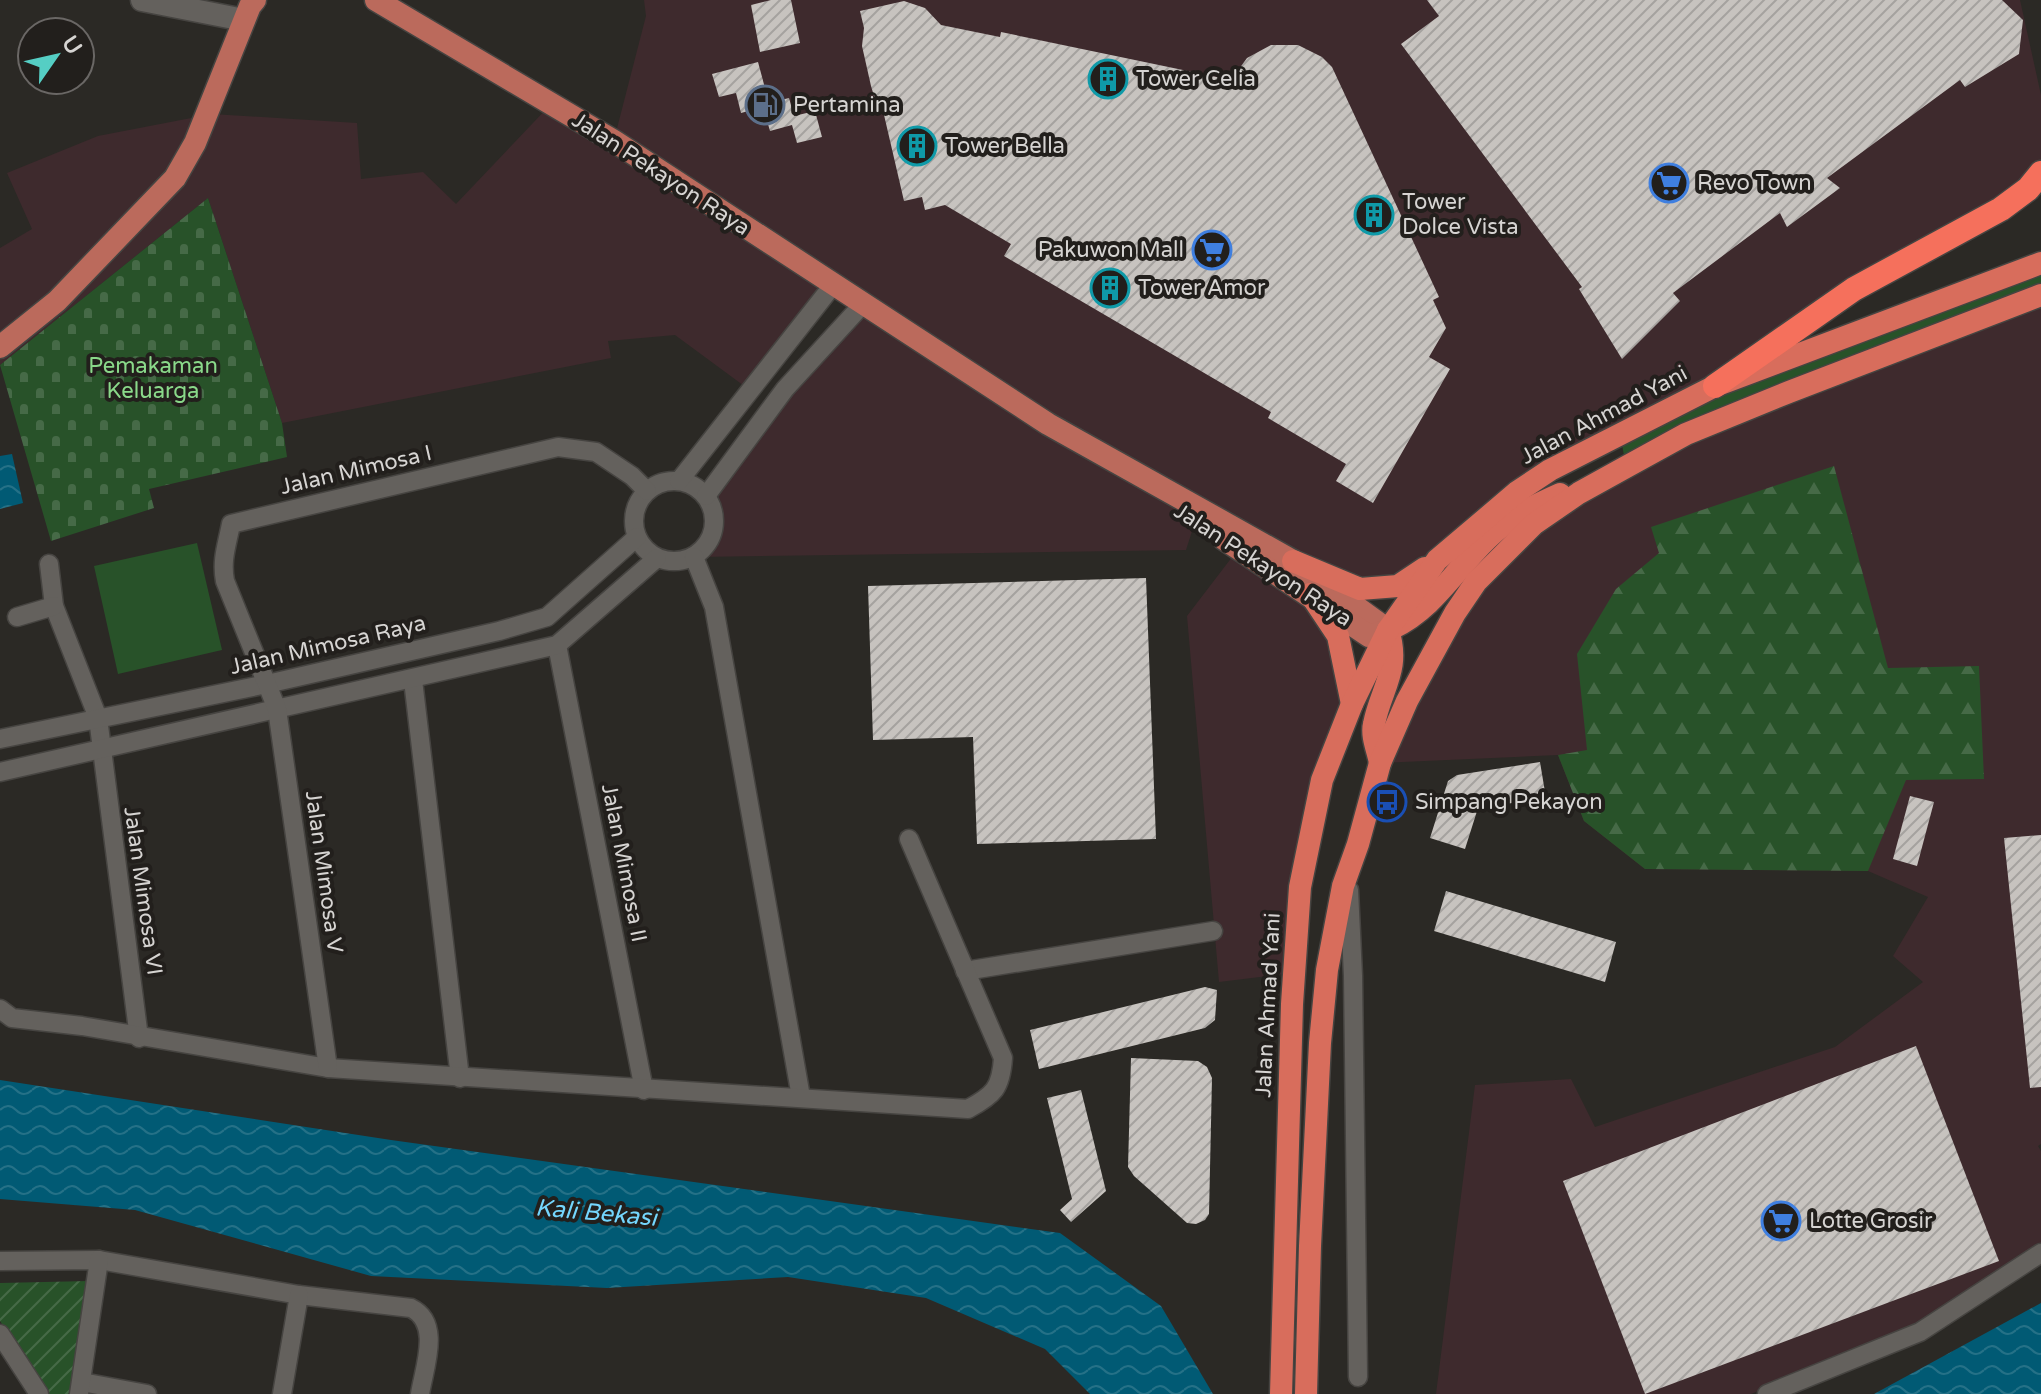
<svg xmlns="http://www.w3.org/2000/svg" width="2041" height="1394" font-family="'Varela Round',sans-serif">
<style>
.commercial{fill:#3e2a2d}
.grass{fill:#285229}
.forest{fill:url(#forest-firs)}
.cemetery{fill:url(#cemetery-stones)}
.garden{fill:url(#garden-furrows)}
.water{fill:url(#water-waves)}
.building{fill:url(#building-hatch)}
.lines{fill:none;stroke-linecap:round;stroke-linejoin:round}
.minor-casing{stroke:#464441;stroke-width:21}
.tertiary-casing{stroke:#464441;stroke-width:25}
.primary-casing{stroke:#464441;stroke-width:25}
.trunk-casing{stroke:#464441;stroke-width:25}
.motorway-casing{stroke:#464441;stroke-width:27}
.minor{stroke:#64615d;stroke-width:18}
.tertiary{stroke:#64615d;stroke-width:22}
.primary{stroke:#bb6a5c;stroke-width:22}
.trunk{stroke:#d86d5c;stroke-width:22}
.motorway{stroke:#f5705c;stroke-width:24}
.labels{text-anchor:middle;dominant-baseline:central;stroke-width:8;stroke-linejoin:round;paint-order:stroke}
.poi-label{font-size:22px;fill:#d6d4d2;stroke:#221f1c;text-anchor:start}
.street-label{font-size:22px;fill:#d6d4d2;stroke:#221f1c}
.park-label{font-size:22px;fill:#8ad98a;stroke:#221f1c}
.water-label{font-size:24px;font-style:italic;fill:#74d6fd;stroke:#221f1c}
</style>
<defs>
<pattern id="forest-firs" width="22" height="20" patternUnits="userSpaceOnUse" patternTransform="scale(2)"><rect width="22" height="20" fill="#285229"/><path d="M5 1l3.5 6h-7zM16 11l3.5 6h-7z" fill="#466a47"/></pattern>
<pattern id="cemetery-stones" width="16" height="16" patternUnits="userSpaceOnUse" patternTransform="scale(2)"><rect width="16" height="16" fill="#285229"/><path d="M2 7V4a2 2 0 0 1 4 0v3zM10 15v-3a2 2 0 0 1 4 0v3z" fill="#466a47"/></pattern>
<pattern id="garden-furrows" width="10" height="10" patternUnits="userSpaceOnUse" patternTransform="scale(2)"><rect width="10" height="10" fill="#285229"/><path d="M-1 1l2-2M0 10L10 0M9 11l2-2" fill="none" stroke="#466a47"/></pattern>
<pattern id="water-waves" width="16" height="10" patternUnits="userSpaceOnUse" patternTransform="scale(2)"><rect width="16" height="10" fill="#015a74"/><path d="M0 5q4-4 8 0t8 0" fill="none" stroke="#257187"/></pattern>
<pattern id="building-hatch" width="6" height="6" patternUnits="userSpaceOnUse" patternTransform="scale(2)"><rect width="6" height="6" fill="#c7c3bf"/><path d="M-1 1l2-2M0 6l6-6M5 7l2-2" fill="none" stroke="#a5a29f"/></pattern>
</defs>
<rect width="100%" height="100%" fill="#2b2925"/>
<!-- commercial -->
<g class="commercial">
<polygon points="644,0 2020,0 2041,95 2041,173 1620,433 1437,560 1360,589 1165,500 1195,522 1186,550 694,557 707,546 714,530 714,512 706,496 862,305 833,285 751,391 675,335 608,341 611,358 282,423 208,198 0,365 0,248 32,229 7,173 98,136 212,114 357,123 361,179 423,172 456,204 552,103 614,140 646,16"/>
<polygon points="2041,295 2041,1144 2038,1146 2041,1151 2041,1248 1918,1328 1751,1394 1436,1394 1475,1085 1571,1079 1595,1127 1835,1047 1923,982 1893,956 1928,897 1868,871 1645,869 1584,821 1558,755 1380,763 1476,582 1600,482"/>
<polygon points="1239,548 1282,576 1338,636 1352,704 1322,781 1293,973 1219,982 1187,616"/>
</g>
<!-- grass -->
<g class="grass">
<polygon points="2041,263 2041,295 1626,467 1620,433"/>
<polygon points="197,543 222,650 118,674 94,566"/>
</g>
<!-- forest -->
<polygon class="forest" points="1834,466 1888,668 1979,666 1984,779 1906,780 1868,871 1645,869 1584,821 1558,755 1587,750 1577,654 1616,589 1659,553 1651,527"/>
<!-- cemetery -->
<polygon class="cemetery" points="208,198 282,423 287,457 149,489 154,508 51,541 0,365"/>
<!-- garden -->
<polygon class="garden" points="89,1281 72,1394 49,1394 0,1321 0,1283"/>
<!-- water -->
<g class="water">
<polygon points="12,454 23,503 0,509 0,456"/>
<polygon points="0,1080 391,1140 1060,1233 1161,1306 1213,1394 1090,1394 1045,1349 926,1298 788,1277 607,1288 371,1276 135,1210 0,1199"/>
<polygon points="2041,1303 2041,1394 1874,1394"/>
</g>
<!-- building -->
<g class="building">
<polygon points="771,0 791,0 800,43 760,52 751,5"/>
<polygon points="1427,0 2002,0 2023,20 2019,54 1965,87 1960,80 1827,178 1840,188 1787,227 1780,213 1673,293 1680,301 1622,359 1579,289 1582,287 1401,44 1439,16"/>
<polygon points="904,1 925,8 941,25 1000,37 1001,32 1231,80 1247,58 1271,45 1298,45 1322,57 1332,67 1439,297 1433,300 1446,328 1429,357 1450,369 1373,503 1336,481 1346,464 1268,418 1271,412 1004,256 1011,244 945,205 925,210 922,197 904,201 881,102 874,96 871,86 862,46 864,28 860,11"/>
<polygon points="758,62 769,103 789,98 794,116 815,111 822,137 797,143 792,125 770,131 763,107 741,113 736,93 719,97 712,74"/>
<polygon points="1146,578 1156,839 977,844 973,737 873,740 868,586"/>
<polygon points="1540,762 1546,798 1478,808 1465,849 1430,838 1448,781 1457,775"/>
<polygon points="1910,796 1934,802 1917,866 1893,859"/>
<polygon points="2041,835 2041,1087 2030,1088 2004,838"/>
<polygon points="1446,891 1616,942 1605,982 1434,931"/>
<polygon points="1205,987 1217,990 1215,1020 1205,1028 1039,1069 1030,1030"/>
<polygon points="1916,1046 1999,1261 1645,1394 1563,1181"/>
<polygon points="1131,1058 1198,1061 1207,1067 1212,1078 1209,1214 1205,1220 1196,1224 1187,1223 1134,1176 1128,1167"/>
<polygon points="1081,1090 1106,1191 1071,1222 1060,1210 1072,1199 1047,1098"/>
</g>
<g class="lines">
<!-- minor casing -->
<g class="minor-casing">
<g id="minor">
<circle cx="674" cy="521" r="40"/>
<polyline points="679,481 833,285"/>
<polyline points="706,496 785,389 862,305"/>
<polyline points="694,557 714,607 801,1097"/>
<polyline points="49,564 54,606 98,718 139,1038"/>
<polyline points="17,617 54,606"/>
<polyline points="557,645 644,1090"/>
<polyline points="413,680 460,1078"/>
<polyline points="0,739 267,684 499,631 547,617 637,537"/>
<polyline points="0,772 557,645 657,558"/>
<polyline points="1349,890 1353,976 1358,1377"/>
<polyline points="965,971 1213,931"/>
<path d="M0,1009L12,1018L82,1026L328,1068L968,1109C994,1095 1001,1088 1003,1058L909,839"/>
<path d="M328,1068L277,709L225,581C221,560 227,545 231,524L558,447L596,452L632,476L647,491"/>
<path d="M0,1261L99,1260L299,1295L411,1308C442,1323 424,1368 420,1394"/>
<polyline points="0,1334 39,1394"/>
<polyline points="82,1382 147,1394"/>
<polyline points="79,1394 99,1260"/>
<polyline points="282,1394 299,1295"/>
<polyline points="1767,1394 1920,1332 2041,1253"/>
</g>
</g>
<!-- tertiary casing -->
<g class="tertiary-casing">
<polyline id="tertiary" points="142,0 244,20"/>
</g>
<!-- primary casing -->
<g class="primary-casing">
<g id="primary">
<polyline points="376,0 614,141 1048,424 1293,561 1388,630"/>
<polyline points="0,347 57,301 175,178 195,143 250,6 255,0"/>
<polyline points="1224,539 1369,636 1388,630"/>
</g>
</g>
<!-- trunk casing -->
<g class="trunk-casing">
<g id="trunk">
<polyline points="1293,561 1360,589 1398,586 1425,568"/>
<polyline points="1310,594 1338,636 1352,704"/>
<path d="M1393,628C1433,609 1455,570 1487,539C1510,517 1531,507 1560,494"/>
<path d="M1380,763C1378,751 1371,736 1374,724C1381,688 1401,670 1388,630"/>
<polyline points="1281,1394 1292,1004 1300,887 1322,780 1352,704 1388,630 1437,560 1517,492 1550,470 1715,386 2041,263"/>
<polyline points="1306,1394 1310,1246 1320,1043 1327,970 1343,886 1358,844 1380,763 1407,701 1455,613 1476,582 1534,524 1579,493 1626,467 1686,434 1789,392 2041,295"/>
</g>
</g>
<!-- motorway casing -->
<g class="motorway-casing">
<polyline id="motorway" points="1715,386 1854,289 2001,209 2028,189 2041,173"/>
</g>
<!-- minor -->
<use href="#minor" class="minor"/>
<!-- tertiary -->
<use href="#tertiary" class="tertiary"/>
<!-- primary -->
<use href="#primary" class="primary"/>
<!-- trunk -->
<use href="#trunk" class="trunk"/>
<!-- motorway -->
<use href="#motorway" class="motorway"/>
</g>
<!-- icons -->
<defs>
<g id="building-ring" transform="scale(2)"><circle r="9.5" fill="#221f1c" stroke="#0f9aa8" stroke-width="1.5"/><path d="M-4-6H4V6H1V3H-1V6H-4ZM-2.5-4.3h1.7v1.8h-1.7ZM.8-4.3h1.7v1.8H.8ZM-2.5-1h1.7V.8h-1.7ZM.8-1h1.7V.8H.8Z" fill="#0f9aa8"/></g>
<g id="fuel-ring" transform="scale(2)"><circle r="9.5" fill="#221f1c" stroke="#5c6f8a" stroke-width="1.5"/><path d="M-5.5-6h7V0h2V4h1.3V-2.5L3-4.5l.8-.8L6-3V5H2.5V1h-1V6h-7ZM-4.2-4.7v3.2H.2V-4.7Z" fill="#5c6f8a"/></g>
<g id="supermarket-ring" transform="scale(2)"><circle r="9.5" fill="#221f1c" stroke="#3f7fe0" stroke-width="1.5"/><path d="M-6-5.5h2.5l.6 2H6L4.5 2H-2.5L-4.4-4H-6ZM-1.5 3.2a1.3 1.3 0 1 0 .1 0ZM3 3.2a1.3 1.3 0 1 0 .1 0Z" fill="#3f7fe0"/></g>
<g id="bus-ring" transform="scale(2)"><circle r="9.5" fill="#221f1c" stroke="#1a4fb4" stroke-width="1.5"/><path d="M-5-6H5V4H4V6H2V4H-2V6H-4V4H-5ZM-3.5-4V0h7V-4ZM-3.5 1.2v1.5H-2V1.2ZM2 1.2v1.5H3.5V1.2Z" fill="#1a4fb4"/></g>
</defs>
<g fill-rule="evenodd">
<use href="#building-ring" x="1108" y="79"/>
<use href="#fuel-ring" x="765" y="105"/>
<use href="#building-ring" x="917" y="146"/>
<use href="#supermarket-ring" x="1669" y="183"/>
<use href="#building-ring" x="1374" y="215"/>
<use href="#supermarket-ring" x="1212" y="250"/>
<use href="#building-ring" x="1110" y="288"/>
<use href="#bus-ring" x="1387" y="802"/>
<use href="#supermarket-ring" x="1781" y="1221"/>
</g>
<g class="labels">
<!-- poi labels -->
<g class="poi-label">
<text x="1136" y="79">Tower Celia</text>
<text x="793" y="105">Pertamina</text>
<text x="945" y="146">Tower Bella</text>
<text x="1697" y="183">Revo Town</text>
<text x="1402" y="202">Tower<tspan x="1402" dy="25">Dolce Vista</tspan></text>
<text x="1184" y="250" text-anchor="end">Pakuwon Mall</text>
<text x="1138" y="288">Tower Amor</text>
<text x="1415" y="802">Simpang Pekayon</text>
<text x="1809" y="1221">Lotte Grosir</text>
</g>
<!-- street labels -->
<g class="street-label">
<text transform="translate(661 174) rotate(33)">Jalan Pekayon Raya</text>
<text transform="translate(1604 415) rotate(-28)">Jalan Ahmad Yani</text>
<text transform="translate(356 470) rotate(-13)">Jalan Mimosa I</text>
<text transform="translate(1263 565) rotate(33)">Jalan Pekayon Raya</text>
<text transform="translate(328 645) rotate(-13)">Jalan Mimosa Raya</text>
<text transform="translate(624 863) rotate(79)">Jalan Mimosa II</text>
<text transform="translate(324 872) rotate(82)">Jalan Mimosa V</text>
<text transform="translate(143 891) rotate(82)">Jalan Mimosa VI</text>
<text transform="translate(1268 1005) rotate(-87)">Jalan Ahmad Yani</text>
</g>
<!-- park labels -->
<g class="park-label">
<text x="153" y="366">Pemakaman<tspan x="153" dy="25">Keluarga</tspan></text>
</g>
<!-- water labels -->
<g class="water-label">
<text transform="translate(596 1213) rotate(5)">Kali Bekasi</text>
</g>
</g>
<!-- north arrow -->
<g transform="translate(56 56) rotate(56)"><circle r="38" fill="#221f1c" stroke="#6a6765" stroke-width="2"/>
<path d="M0-6L14 30L0 20L-14 30Z" fill="#55cec4"/>
<text y="-12" font-size="22" font-weight="bold" text-anchor="middle" fill="#d6d4d2">U</text>
</g>
</svg>
